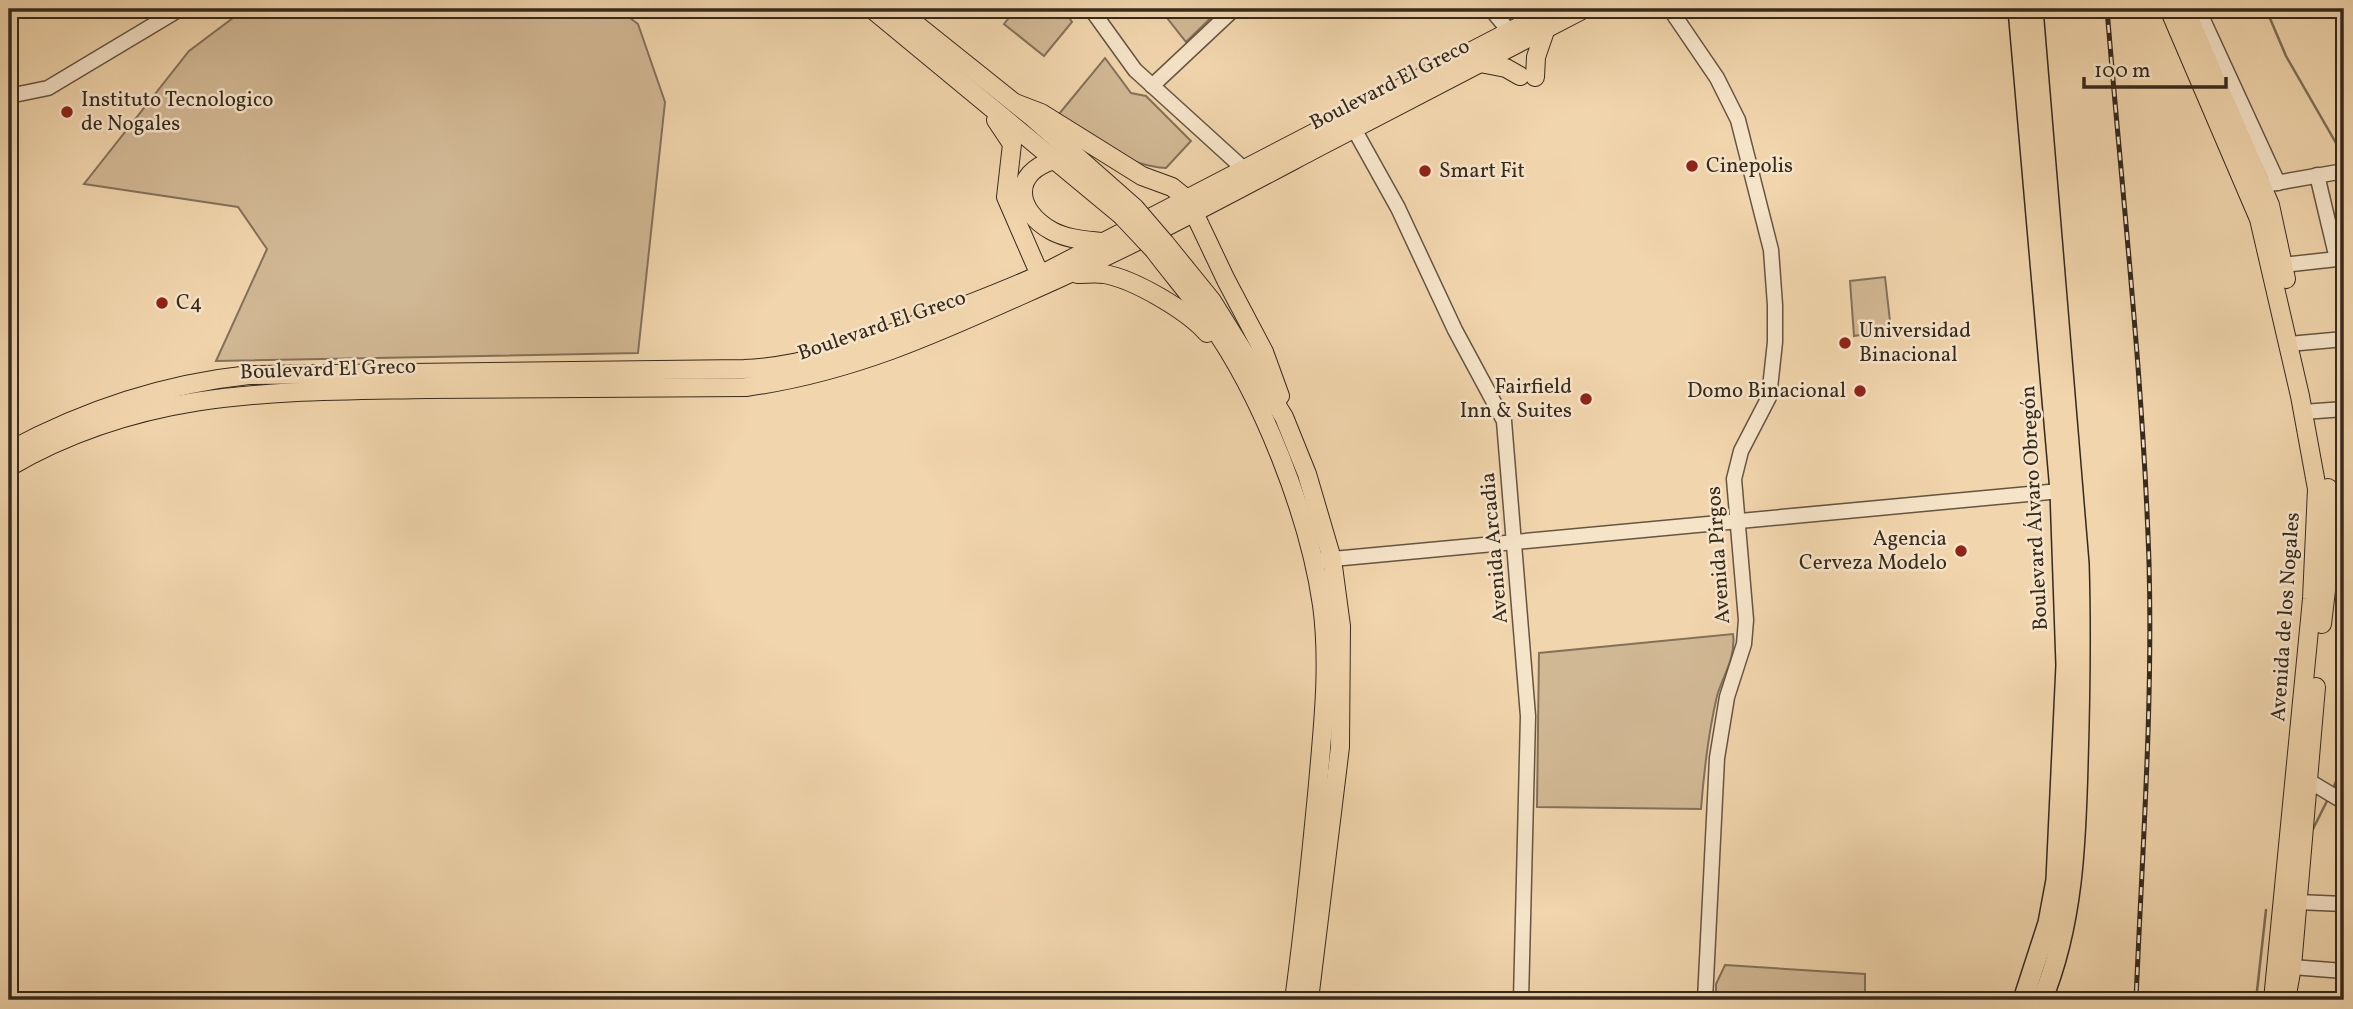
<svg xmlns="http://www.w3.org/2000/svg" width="2353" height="1009" font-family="Vollkorn,serif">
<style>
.green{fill:#d1b894;stroke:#83715a;stroke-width:2}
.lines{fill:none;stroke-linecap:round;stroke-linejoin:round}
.stream{stroke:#7f6e57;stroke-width:2.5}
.minor-casing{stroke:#645542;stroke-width:17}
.major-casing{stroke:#352a1f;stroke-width:20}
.highway-casing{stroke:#352a1f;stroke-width:22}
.minor{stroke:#f6e4c9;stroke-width:14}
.major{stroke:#f1d5ac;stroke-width:18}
.highway{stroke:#f1d5ac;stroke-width:19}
.rail-casing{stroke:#352a1f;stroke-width:5}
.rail{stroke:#f6e4c9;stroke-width:2.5;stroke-dasharray:8;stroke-linecap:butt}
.major-bridge-casing{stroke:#352a1f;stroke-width:20;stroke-linecap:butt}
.major-bridge{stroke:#f1d5ac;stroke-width:18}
.poi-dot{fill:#8f2418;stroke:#f6e4c9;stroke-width:2.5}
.labels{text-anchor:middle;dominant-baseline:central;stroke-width:5;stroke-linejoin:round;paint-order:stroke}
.street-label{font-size:21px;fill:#352a1f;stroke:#f6e4c9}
.poi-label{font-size:21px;fill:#352a1f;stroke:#f6e4c9;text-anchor:start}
</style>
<rect width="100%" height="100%" fill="#f1d5ac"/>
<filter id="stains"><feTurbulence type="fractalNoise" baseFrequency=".00286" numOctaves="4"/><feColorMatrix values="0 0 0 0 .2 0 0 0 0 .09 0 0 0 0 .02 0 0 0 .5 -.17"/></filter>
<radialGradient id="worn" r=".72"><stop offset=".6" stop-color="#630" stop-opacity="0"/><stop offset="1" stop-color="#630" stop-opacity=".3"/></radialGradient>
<!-- green -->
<g class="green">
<polygon points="245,9 618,9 638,24 665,102 638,353 216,361 267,249 238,207 84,184 189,51"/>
<polygon points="1016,9 1063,9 1072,22 1044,56 1004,24"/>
<polygon points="1160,9 1220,9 1186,42"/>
<path d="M1105,58L1131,93L1146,96L1191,141L1166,168C1128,166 1086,139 1059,114Z"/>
<polygon points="1885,277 1891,330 1854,336 1850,281"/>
<path d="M1733,634C1736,658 1723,675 1717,696C1708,734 1704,771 1701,809L1537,807L1539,653Z"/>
<polygon points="1725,965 1865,974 1865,1000 1716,1000 1716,984"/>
</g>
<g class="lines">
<!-- stream -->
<g class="stream">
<polyline points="2266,9 2286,56 2344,157"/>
<polyline points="2333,788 2344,765"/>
<polyline points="2313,829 2329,797"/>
<polyline points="2256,1000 2266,910"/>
</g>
<!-- minor casing -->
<g class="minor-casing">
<g id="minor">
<polyline points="1091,9 1135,70 1245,170"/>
<polyline points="1491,9 1514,37"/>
<polyline points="1670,9 1717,78 1738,120 1771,250 1775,305 1775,342 1769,397 1741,451 1734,479 1746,620 1744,644 1727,697 1717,758 1705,1000"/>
<polyline points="2198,9 2278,183"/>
<polyline points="1152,86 1234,9"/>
<polyline points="9,96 48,88 180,9"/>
<polyline points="1349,120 1398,208 1455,330 1504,421 1528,716 1521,1000"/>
<polyline points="2270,184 2344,171"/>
<polyline points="2283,265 2337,259 2317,175"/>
<polyline points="2289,344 2344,339"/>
<polyline points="2303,412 2344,409"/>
<polyline points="1322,560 2060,491"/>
<polyline points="2309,781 2344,802"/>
<polyline points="2297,902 2344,904"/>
<polyline points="2292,967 2344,971"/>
</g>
</g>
<!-- major casing -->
<g class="major-casing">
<g id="major">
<polyline points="872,9 1121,215"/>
<polyline points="897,9 1032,117 1135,208"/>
<polyline points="2169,9 2259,219 2300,396 2317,489 2312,599 2273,1000"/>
<polyline points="2185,9 2270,205 2286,279"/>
<polyline points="1480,63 1506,68 1520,76"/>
<polyline points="1535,77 1536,57 1546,28"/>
<polyline points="1015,103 1041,113 1142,176 1172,187 1188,200 1226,280 1264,352 1280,396"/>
<polyline points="996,120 1012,144 1006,197 1036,266 1042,274 1052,278"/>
<path d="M1054,160C1010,174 1016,211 1052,231C1067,239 1084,240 1101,242"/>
<polyline points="1165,243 1212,301 1284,417 1307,474 1332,559 1341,626 1340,747 1309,1000"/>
<path d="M1154,250C1172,274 1192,297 1209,321C1262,395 1309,515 1322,605C1330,664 1323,726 1318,784C1311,857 1304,928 1294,1000"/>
<path d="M1077,274C1086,274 1096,273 1104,274C1134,279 1188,311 1207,333"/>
<path d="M9,451C85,410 163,384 249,375L744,369C801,367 853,348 906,328C952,311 997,294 1042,274L1553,9"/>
<path d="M9,467C145,388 275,392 427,389C533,388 639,387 746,387C861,371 950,327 1055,280C1142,241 1226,196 1311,151C1402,103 1493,56 1584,9"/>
<polyline points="2322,624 2331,548 2328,488"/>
<polyline points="2286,1000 2292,967 2316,687"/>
</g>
</g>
<!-- highway casing -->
<g class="highway-casing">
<g id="highway">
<polyline points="2018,9 2060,491 2066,665 2056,880 2048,923 2023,1000"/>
<path d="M2033,9L2079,564C2081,630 2080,696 2078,763C2076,843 2073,925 2042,1000"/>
</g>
</g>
<!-- minor -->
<use href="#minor" class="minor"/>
<!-- major -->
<use href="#major" class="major"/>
<!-- highway -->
<use href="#highway" class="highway"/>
<!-- rail casing -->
<g class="rail-casing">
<path id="rail" d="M2107,9C2122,193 2143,377 2149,562C2153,708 2142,854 2136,1000"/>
</g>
<!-- rail -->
<use href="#rail" class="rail"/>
<!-- major-bridge casing -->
<g class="major-bridge-casing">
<g id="major-bridge">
<polyline points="1135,208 1165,243"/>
<polyline points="1121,215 1154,250"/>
</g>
</g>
<!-- major-bridge -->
<use href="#major-bridge" class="major-bridge"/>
</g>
<!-- markers -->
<g class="poi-dot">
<circle cx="67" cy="112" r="7"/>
<circle cx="1692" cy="166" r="7"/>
<circle cx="1425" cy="171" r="7"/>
<circle cx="162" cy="303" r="7"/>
<circle cx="1845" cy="343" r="7"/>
<circle cx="1860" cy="391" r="7"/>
<circle cx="1586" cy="399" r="7"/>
<circle cx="1961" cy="551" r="7"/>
</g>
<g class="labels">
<!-- street labels -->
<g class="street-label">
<text transform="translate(1390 85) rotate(-27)">Boulevard El Greco</text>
<text transform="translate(882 326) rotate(-19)">Boulevard El Greco</text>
<text transform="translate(328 370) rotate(-2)">Boulevard El Greco</text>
<text transform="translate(2035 508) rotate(-93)">Boulevard Álvaro Obregón</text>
<text transform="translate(1495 548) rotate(-95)">Avenida Arcadia</text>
<text transform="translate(1719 555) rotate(-94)">Avenida Pirgos</text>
<text transform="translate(2286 617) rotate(-86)">Avenida de los Nogales</text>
</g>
<!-- poi labels -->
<g class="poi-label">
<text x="81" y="100">Instituto Tecnologico<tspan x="81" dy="24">de Nogales</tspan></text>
<text x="1706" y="166">Cinepolis</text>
<text x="1439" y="171">Smart Fit</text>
<text x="176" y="303">C4</text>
<text x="1859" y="331">Universidad<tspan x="1859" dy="24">Binacional</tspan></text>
<text x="1572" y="387" text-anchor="end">Fairfield<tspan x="1572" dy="24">Inn &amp; Suites</tspan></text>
<text x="1846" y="391" text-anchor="end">Domo Binacional</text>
<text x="1947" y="539" text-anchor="end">Agencia<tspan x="1947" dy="24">Cerveza Modelo</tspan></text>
</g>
</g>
<!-- margin -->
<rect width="2353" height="1009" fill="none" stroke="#f1d5ac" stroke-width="35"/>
<rect x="10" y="10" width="2332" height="988" fill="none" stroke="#352a1f" stroke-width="3.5"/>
<rect x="18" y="18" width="2318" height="974" fill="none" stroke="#352a1f" stroke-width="2"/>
<!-- scale -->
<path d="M2084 77v10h142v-10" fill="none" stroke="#352a1f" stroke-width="3.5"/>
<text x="2094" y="77" font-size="21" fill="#352a1f" stroke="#f6e4c9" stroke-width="5" paint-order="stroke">100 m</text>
<rect width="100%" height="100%" filter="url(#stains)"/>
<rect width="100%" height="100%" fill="url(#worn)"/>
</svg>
